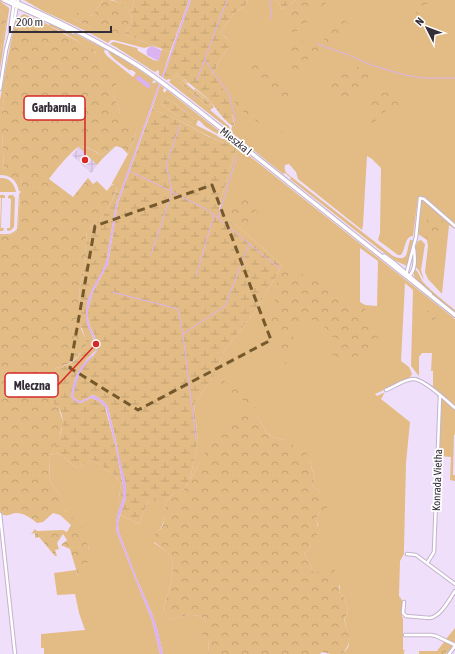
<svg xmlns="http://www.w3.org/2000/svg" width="455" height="654" font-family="'Asap Condensed',sans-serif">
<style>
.industrial{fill:url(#industrial-grid)}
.green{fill:#e2bc84;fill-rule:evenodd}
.forest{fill:url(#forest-crowns)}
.wetland{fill:url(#wetland-marsh)}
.water{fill:#dcb3f2}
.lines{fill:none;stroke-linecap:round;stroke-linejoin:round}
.stream{stroke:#dcb3f2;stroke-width:1}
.minor-casing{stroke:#c3b3cc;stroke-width:4.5}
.tertiary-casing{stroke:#c3b3cc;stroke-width:5.5}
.minor{stroke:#fff;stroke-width:2.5}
.tertiary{stroke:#fff;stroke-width:3.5}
.marked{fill:none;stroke:#75582c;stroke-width:3;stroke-dasharray:8 5;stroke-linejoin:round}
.labels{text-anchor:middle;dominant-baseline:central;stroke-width:3.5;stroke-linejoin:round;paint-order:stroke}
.street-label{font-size:11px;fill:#352e38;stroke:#fff}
.leader{fill:none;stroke:#d62828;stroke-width:1.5}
.callout-dot{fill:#d62828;stroke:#fff;stroke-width:1.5}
.callout{fill:#fff;stroke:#d62828;stroke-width:1.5}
.callout-label{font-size:12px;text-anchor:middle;font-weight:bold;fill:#352e38}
</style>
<defs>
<pattern id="industrial-grid" width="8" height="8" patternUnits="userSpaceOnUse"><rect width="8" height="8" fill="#e6d0f2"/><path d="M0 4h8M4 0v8" fill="none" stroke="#c6b3d0"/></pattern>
<pattern id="forest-crowns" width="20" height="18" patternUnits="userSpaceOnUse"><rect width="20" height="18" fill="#e2bc84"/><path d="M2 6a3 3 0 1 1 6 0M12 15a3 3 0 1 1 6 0" fill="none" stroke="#c2a273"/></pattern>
<pattern id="wetland-marsh" width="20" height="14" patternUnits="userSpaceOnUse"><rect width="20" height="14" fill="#e2bc84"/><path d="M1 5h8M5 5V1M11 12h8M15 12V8" fill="none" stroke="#c2a273"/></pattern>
</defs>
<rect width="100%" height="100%" fill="#f0dffa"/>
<!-- industrial -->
<polygon class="industrial" points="79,147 97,165 93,171 91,173 72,155"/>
<!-- green -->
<g class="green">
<polygon points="0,0 2,1 1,2 9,8 9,10 0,69 0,53 7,19 2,12 0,10"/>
<path d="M24,0H103L92,16L79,13L74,19L93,29L108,34H124L170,52L162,77L159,75V71L158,70L155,72L153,71L116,47L110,44L113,42H115L137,48L138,51C145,54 151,60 158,61L162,49L152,46L144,48L114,40H111L108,43C87,31 65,21 43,11C36,7 30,3 24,0Z"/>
<polygon points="113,0 134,0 131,12 118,2"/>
<path d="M248,0H277L282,9L296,0H455V229L449,225L442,294L428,279L425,272L428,246L427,240L418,234L421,201H423L424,198L420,197L418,198L413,236C404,237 406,249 401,255H398L378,240L380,233L381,168L372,159L367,156L363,225L362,230L298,179L296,172L289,164L285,165C283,172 289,175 294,179L393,256C409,263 406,252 410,240H413L407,266L396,261L379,249L290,179L291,178L285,173L283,174L231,132L232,126H235L233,117L212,73L216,70L217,65L228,48V39L220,33L233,14L245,6Z"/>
<path d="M24,14L49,25L50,24C67,28 89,41 105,49L104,52L107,56L133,77L136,73L132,70H129C123,65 109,57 108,50L122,58L154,80L152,83H154L156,82L159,84L120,193L116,191L117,187L113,184L111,185L128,154L136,133L118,116L120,111L113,95L118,75L98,57V53C91,53 85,46 79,42C68,35 55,27 42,24L9,67L5,92L2,112V132L4,171L21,177L22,183L21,191H19C17,181 11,175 0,175V100L8,56L16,18H18Z"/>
<polygon points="177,73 188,83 187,84 177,76 175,79 209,107 211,105 209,103 194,90 195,89 211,102 214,107 210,110 229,126 230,130 169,82"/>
<path d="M160,85L164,88L163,90L164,93L167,90L224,135V136C218,135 211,130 206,127C203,125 202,122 198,120L196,125L216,135L220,138L222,139H228L455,319V407L433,387V371H431L432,353H422L419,357V376L411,366L413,290L405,283L401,361L409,367L412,374C408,383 395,383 388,387V388L375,394L377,396L392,389L385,392L381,399L410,422L406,463L404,548V554L400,561L399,596L402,600V617L403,618V650H406L404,651V654H342C345,651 349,648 349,643C351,632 340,622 348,613C347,605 346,597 339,592L340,586L322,572H313L311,567L304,554L311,546L318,525L316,519L320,511V492L312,485L315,477L312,470L310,460L285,440L273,437L267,433L257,416L200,462L190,480L198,440L194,404L215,374L223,352L255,312L282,266L261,246L219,211L221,205V199L237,146C215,143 198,129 178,120C170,116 161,113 152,109ZM166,98L177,105L195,120L191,123L178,116L163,106L162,105ZM360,248L378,261L377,306L365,305L360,302Z"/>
<path d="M78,146C86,145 94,151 101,155L116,146L103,158L97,165Z"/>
<path d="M0,178C9,177 14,183 16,192H0Z"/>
<path d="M20,193L18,230L14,234L0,236V234C7,234 12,235 17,229L19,194Z"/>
<polygon points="0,195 4,195 5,196 5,198 2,198 1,228 4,228 3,231 0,231 1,198 0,198"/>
<polygon points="10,195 13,195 15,198 14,227 11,230 8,231 7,230 7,228 10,228 11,199 8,198 8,196"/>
<polygon points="421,240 425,244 421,270 424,280 418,269 415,267 416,245 418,241"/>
<path d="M414,269C419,271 420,278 423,282C433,293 444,301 455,310V313L441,302L415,278L414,275Z"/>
<polygon points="441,399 443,399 455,409 455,434 454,435 453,475 455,475 455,481 450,480 451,457 439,456"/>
<path d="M59,453L77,468C83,466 87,462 93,460L114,475L121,483L118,506V513L116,525V530L152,621L160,654H44V648H41V634L85,630L79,613L75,594L57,595L54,573L76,570L78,576L89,550L87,542L66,517V512L61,508V496L49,481L50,455Z"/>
<path d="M153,501H166C165,519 166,523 154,536V543C159,546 165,550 169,554C179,565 167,597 163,609L170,620C181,616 196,611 206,620L203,634L209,639L208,654H163L157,628L151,611L137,579L119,532L118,524L120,515L139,524L147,503Z"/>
<polygon points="455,628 455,642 454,643 446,639"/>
<polygon points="435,637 451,645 452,647 446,654 419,654 419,651 437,651 444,642"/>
</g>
<!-- forest -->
<g class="forest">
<path d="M103,0C118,0 119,2 131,12L132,25L124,34H108L93,29L74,19L73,15L79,12L92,16Z"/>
<path d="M302,0H329L322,8L312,12C311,22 302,26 295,33L291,32L294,25C285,14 289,4 302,0Z"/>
<path d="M415,0H431L418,15L416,13C415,9 415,4 415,0Z"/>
<polygon points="0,10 2,12 7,19 0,53"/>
<path d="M340,17L348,23C347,32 336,42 329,46L327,45L324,39V35Z"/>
<path d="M30,20L49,26L79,42L89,49H94V53H98V57L119,75L113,95L120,111L119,115L125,113L123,120L135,124L136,133L128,154L122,148L116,146L101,155C96,152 88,146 81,146C76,145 53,173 49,179L73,197L88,178L93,184L97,181L107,191C110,187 111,184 116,185L117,187L112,201L105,213L100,220L93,225L87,231L85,253L86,263L80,286L79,304L81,329L86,340V353H80C72,363 68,365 56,368L51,383L52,402L59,408L63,423L58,442L50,455L49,481L61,496V508L66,512V517L73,518L88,533L87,542L89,550L90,556L84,571L78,576L70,549L61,545L67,540L63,534L57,543L59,549L55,550L57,556H55L39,537L35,538V533L31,534L35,529L37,531L63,530L67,532L71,525L60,515L53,513L43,522L37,523C31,518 24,513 16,513C8,514 10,517 0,514V236L14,234L18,230L20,194L22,183L21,177H12L4,171L2,132V112L14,30L21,22Z"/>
<path d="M302,41L311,42L325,49L326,51L321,54L309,58L300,68L299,72C290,71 286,60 289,52C292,47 297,43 302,41Z"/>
<path d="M254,64C268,69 281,84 292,94L293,101L289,104C277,98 256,83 250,70Z"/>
<polygon points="360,64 374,70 343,106 334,99 324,87 330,80 334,79 342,70 349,65 347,71 350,75"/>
<polygon points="399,92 406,101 403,109 391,107 379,116 370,131 361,125 374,109 365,109 358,111 358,107 381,93"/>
<polygon points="234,94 285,133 286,137 285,139 275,135 240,109 235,102 232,97"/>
<polygon points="239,196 243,197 259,213 254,226 249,227 242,224 231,212 228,207 228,203 233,203 235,198"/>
<polygon points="431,215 441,217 445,227 440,245 430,240 422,235 423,224"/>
<path d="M283,270L300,273L318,282L345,301L355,313L360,302L365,308L371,330L379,339V347C369,352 352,361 341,359C337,358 333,356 329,353L330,346L334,340C330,328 318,322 307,317L298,322L295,326L293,337L294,347L286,364L282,362L279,352V340L270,320L269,311L274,302L276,285Z"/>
<path d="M436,307L441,312L439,317L432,320L426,318L425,314C428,309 430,308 436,307Z"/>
<polygon points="215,374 259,407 256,408 254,408 216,381 212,377"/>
<path d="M246,413L257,416L267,433L273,437L285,440L306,452L310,460L312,470L315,477L312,485L320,492L330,503L326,509L320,511L316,519C321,535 315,542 304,554L311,567L313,572H322L331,563C336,572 340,580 339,592C346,597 347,605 348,613C336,626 361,633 342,654H331L322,652L320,654H208L209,639L202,634L206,620C196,611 181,616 170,620L163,609C167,597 179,565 169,554C165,550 159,546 154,542L153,536L162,527L164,522L166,501L174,493H181L190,480L200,462L214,435L232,418Z"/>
<polygon points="444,643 446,644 448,647 445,654 436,654"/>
</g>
<!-- wetland -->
<g class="wetland">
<polygon points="134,0 189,0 170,52 124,34 132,25 131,12"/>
<path d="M191,0H248L245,6L233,14L220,33L230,41L228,48L217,65L216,70L212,73L227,95L235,127C225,123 217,109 211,102C201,92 188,83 177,73L171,80L169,79L167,80L163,78Z"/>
<polygon points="277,0 296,0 282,9"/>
<polygon points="177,76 209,103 211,106 209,107 175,79"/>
<polygon points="166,98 177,105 195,120 195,121 191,123 178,116 163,106 162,105"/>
<path d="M152,109C161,113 170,116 178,120C198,130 215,143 237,146L221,199L219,211L261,246L282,266L255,312L223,352L215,374L194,404L198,440L190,480L181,493H174L166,501H153L147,503L139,524L120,515L126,498L125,481L119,458L117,445L108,407L103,401L94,395L91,396L81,401C78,401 74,399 73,395C75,384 79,372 86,363C90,359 94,356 97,351L95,337L90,326L88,318V309L93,292L108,264L118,203Z"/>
<path d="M116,191L120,193L116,204L107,258L105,267L92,290L87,303V323L96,346L97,349L87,359L75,378L71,397L73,399L81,403L91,398L99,401L105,407L116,448L123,486V498L118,513V506L121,483L114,475L93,460C87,462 83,466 77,468L59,453L50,455C58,442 68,424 59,408C57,406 54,404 52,402C51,387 50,382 56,368C62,367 68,365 73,362C78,358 78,352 86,352V340L79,321V304L80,286L86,263L85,253L87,231L93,225L100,220L105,213L112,201Z"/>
</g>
<!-- water -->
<g class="water">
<polygon points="189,0 191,0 163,78 162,77"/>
<path d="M152,46L161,50V54L158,61L147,55C146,50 147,48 152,46Z"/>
<polygon points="138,75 151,85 149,89 136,79 136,78"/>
<path d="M159,84L160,85L118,203L108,264L93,292L88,309V318L90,326L98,345L97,351L87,363L81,371L77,381L73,395C74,399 78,401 81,401L94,395L103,401L108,407L126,485V498L119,518L118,527L119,532L137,579L151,611L157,628L163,654H160L152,621L116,530V525L117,515L123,498V486L116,448L106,408L99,401L91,398C82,402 79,407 71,397C72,384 77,370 86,361C89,357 95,354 96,350C98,345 89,330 87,324C86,320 86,316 86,312C86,292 102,277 107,258L116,204Z"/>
</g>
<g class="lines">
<!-- stream -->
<g class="stream">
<polyline points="270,0 271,19"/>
<polyline points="317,44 349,55"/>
<polyline points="351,56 371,65 405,75 423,78 455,78"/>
<polyline points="205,60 229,94 236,122"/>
<polyline points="197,80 227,0"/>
<polyline points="194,99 196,96"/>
<polyline points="184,111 186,109"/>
<polyline points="237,156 218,218 280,269"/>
<polyline points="129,171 171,191"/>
<polyline points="172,191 166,165 180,125"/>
<polyline points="151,255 172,192 204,208 214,215"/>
<polyline points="196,276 214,215 218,218"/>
<polyline points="112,292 178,309 183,335 196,439"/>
<polyline points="183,334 225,306 249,244"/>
</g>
<!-- minor casing -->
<g class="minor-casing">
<g id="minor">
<polyline points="10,30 14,3"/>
<polyline points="0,89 6,50 15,16 18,0"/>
<polyline points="406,275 416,237 420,198 424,199 455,226"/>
<path d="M409,276C416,270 415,259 414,249"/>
<path d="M386,390C394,387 405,379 413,379C423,378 447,401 455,408"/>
<polyline points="0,514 15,654"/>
<polyline points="407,554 416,555 455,584"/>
<polyline points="427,563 434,552 440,395"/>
<path d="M404,602L403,613L406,616L430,618C441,616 449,600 455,591"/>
<polyline points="405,635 431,635 436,636 455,645"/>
<polyline points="449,654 455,646"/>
</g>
</g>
<!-- tertiary casing -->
<g class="tertiary-casing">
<g id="tertiary">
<polyline points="4,0 73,32"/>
<path d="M11,0C54,19 97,40 137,65C178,92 216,125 254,155C321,209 388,262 455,315"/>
<polyline points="384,256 395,264 430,294"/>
</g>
</g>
<!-- minor -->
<use href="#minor" class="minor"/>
<!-- tertiary -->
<use href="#tertiary" class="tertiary"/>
</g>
<!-- marked area -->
<path class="marked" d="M212,185L271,340L138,410L70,368L95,226Z"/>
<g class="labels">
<!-- street labels -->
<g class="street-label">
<text transform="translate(236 141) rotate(39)">Mieszka I</text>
<text transform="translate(437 480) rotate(-88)">Konrada Vietha</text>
</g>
</g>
<!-- callouts -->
<path class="leader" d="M85 160L85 108M96 344L58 385"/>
<g class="callout-dot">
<circle cx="85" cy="160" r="4"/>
<circle cx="96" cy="344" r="4"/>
</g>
<g class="callout">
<rect x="24" y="96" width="61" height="24" rx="4"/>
<rect x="5" y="373" width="53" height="24" rx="4"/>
</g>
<g class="callout-label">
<text x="54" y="112">Garbarnia</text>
<text x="32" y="390">Mleczna</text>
</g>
<!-- north arrow -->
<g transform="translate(427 28) rotate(312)" stroke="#ffffff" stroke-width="3" paint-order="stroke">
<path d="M0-3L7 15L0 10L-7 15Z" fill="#352e38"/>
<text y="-6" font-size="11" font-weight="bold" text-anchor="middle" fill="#352e38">N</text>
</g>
<!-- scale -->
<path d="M10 26v6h101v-6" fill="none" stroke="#352e38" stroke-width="2"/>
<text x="16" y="26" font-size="12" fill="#352e38" stroke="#ffffff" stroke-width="3" paint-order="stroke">200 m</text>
</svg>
